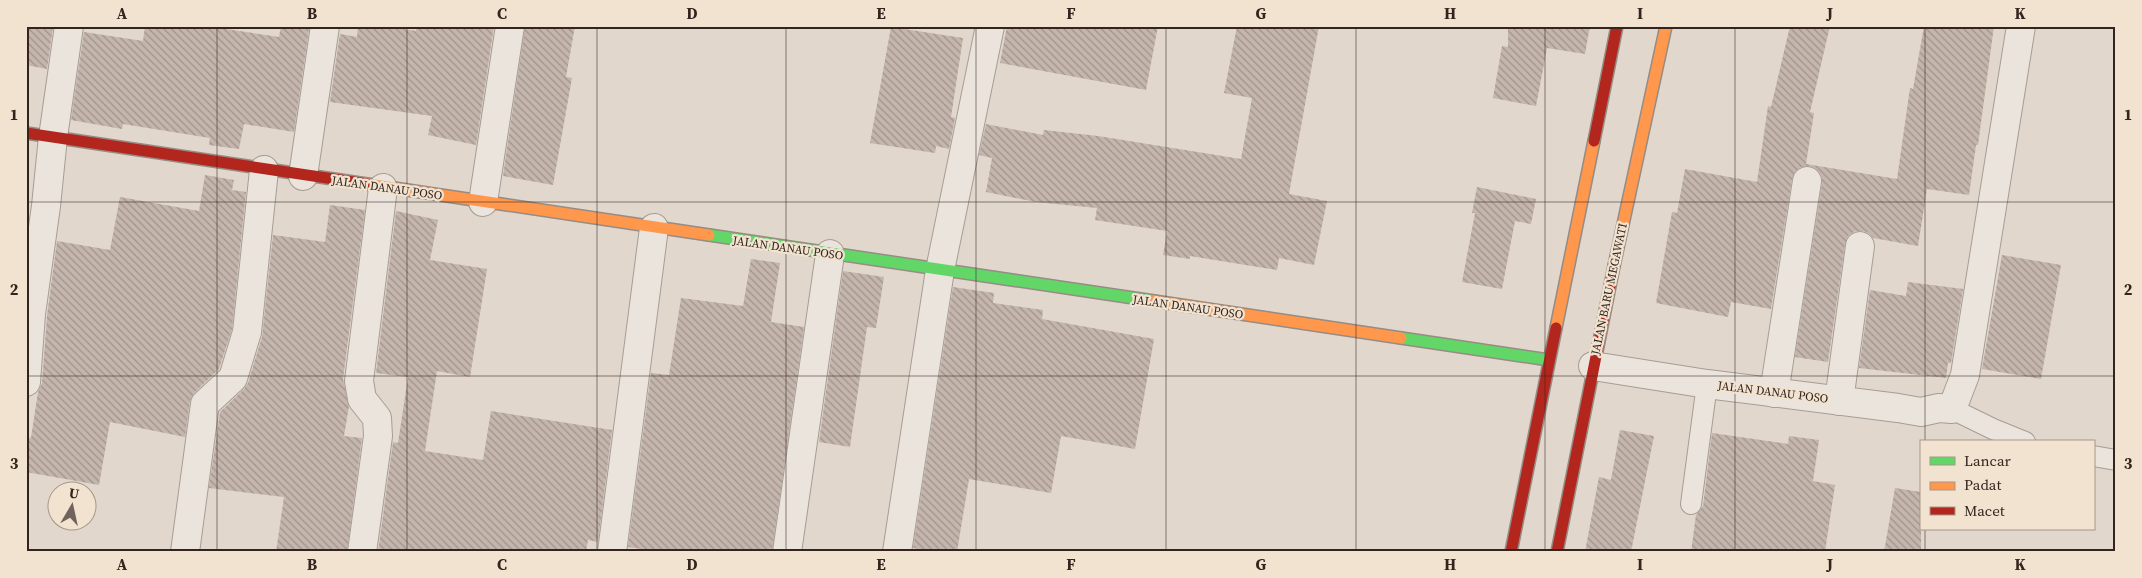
<svg xmlns="http://www.w3.org/2000/svg" width="2142" height="578" font-family="'Source Serif 4',serif">
<style>
.building{fill:url(#building-back-hatch)}
.lines{fill:none;stroke-linecap:round;stroke-linejoin:round}
.lane-casing{stroke:#a69d95;stroke-width:22}
.street-casing{stroke:#a69d95;stroke-width:30}
.fast-casing{stroke:#968c84;stroke-width:14}
.slow-casing{stroke:#968c84;stroke-width:14}
.jam-casing{stroke:#968c84;stroke-width:14}
.lane{stroke:#eae4dd;stroke-width:20}
.street{stroke:#eae4dd;stroke-width:28}
.fast{stroke:#63d668;stroke-width:11}
.slow{stroke:#ff974d;stroke-width:11}
.jam{stroke:#b3261e;stroke-width:11}
.grid{fill:none;stroke:#33251e;stroke-width:1;stroke-opacity:0.55}
.labels{text-anchor:middle;dominant-baseline:central;stroke-width:4.5;stroke-linejoin:round;paint-order:stroke}
.street-label{font-size:12px;fill:#33251e;stroke:#f2e3d1}
.neatline{fill:none;stroke:#33251e;stroke-width:2}
.grid-label{font-size:16px;text-anchor:middle;font-weight:bold;fill:#33251e}
</style>
<defs>
<pattern id="building-back-hatch" width="6" height="6" patternUnits="userSpaceOnUse" patternTransform="scale(1.25)"><rect width="6" height="6" fill="#c4b5ad"/><path d="M-1 5l2 2M0 0l6 6M5-1l2 2" fill="none" stroke="#a0938c"/></pattern>
</defs>
<rect width="100%" height="100%" fill="#e1d7cc"/>
<!-- building -->
<g class="building">
<polygon points="26,26 53,27 47,69 26,65"/>
<polygon points="145,26 206,26 279,37 281,26 309,29 294,132 244,124 239,149 209,145 210,138 123,124 122,129 71,120 84,32 143,41"/>
<polygon points="358,26 385,26 416,31 417,26 494,26 476,145 428,135 432,116 330,102 340,34 357,37"/>
<polygon points="525,26 575,26 566,77 572,78 553,185 503,176"/>
<polygon points="1007,26 1158,26 1146,90 1000,63"/>
<polygon points="1237,26 1319,26 1289,194 1327,201 1314,265 1279,258 1277,270 1190,256 1190,259 1163,255 1167,231 1095,220 1097,208 1036,202 986,192 992,158 979,155 986,124 1043,135 1044,130 1098,136 1241,159 1252,98 1224,93"/>
<polygon points="1508,26 1590,26 1585,54 1547,48 1536,106 1493,98 1502,46 1508,47"/>
<polygon points="1790,26 1830,26 1810,112 1814,113 1806,164 1897,179 1910,88 1913,89 1924,26 1994,26 1978,145 1976,145 1969,195 1927,189 1918,246 1873,238 1869,233 1863,231 1855,231 1848,236 1845,244 1828,362 1795,357 1822,183 1821,175 1816,169 1810,166 1801,167 1795,172 1792,179 1771,309 1731,302 1728,317 1656,303 1672,212 1677,213 1685,169 1757,182 1768,106 1771,107"/>
<polygon points="891,27 963,38 951,117 955,118 949,149 936,146 935,153 870,143"/>
<polygon points="205,175 234,180 232,190 246,192 232,329 219,369 194,393 190,401 185,437 110,422 99,485 26,472 26,437 31,438 38,392 42,383 47,316 57,241 110,250 120,197 199,211"/>
<polygon points="1477,187 1536,199 1531,224 1515,221 1502,289 1462,282 1475,213 1472,213"/>
<polygon points="330,205 365,210 343,379 349,406 344,436 362,438 347,552 276,552 284,497 209,488 220,412 244,389 248,383 262,337 273,235 325,242"/>
<polygon points="396,211 438,220 430,260 487,269 470,377 437,371 425,451 483,460 491,411 612,430 598,542 588,540 586,552 378,552 393,442 398,443 408,377 376,373"/>
<polygon points="2002,255 2061,265 2041,379 1982,369"/>
<polygon points="751,259 780,263 771,322 804,327 772,552 661,552 628,547 651,373 669,375 681,298 743,306"/>
<polygon points="843,271 884,277 876,328 867,327 850,447 819,442"/>
<polygon points="1908,282 1963,289 1951,363 1948,363 1946,378 1859,368 1870,290 1906,296"/>
<polygon points="953,287 994,293 993,303 1043,310 1042,319 1154,339 1135,449 1061,436 1051,493 969,479 957,552 937,552 913,548"/>
<polygon points="1620,430 1654,436 1631,552 1585,552 1599,477 1611,480"/>
<polygon points="1712,433 1788,444 1789,436 1819,440 1813,481 1835,485 1825,552 1691,552 1696,515 1703,506"/>
<polygon points="1895,488 1921,492 1921,552 1884,552"/>
</g>
<g class="lines">
<!-- lane casing -->
<g class="lane-casing">
<g id="lane">
<polyline points="1952,409 1993,429 2025,442"/>
<polyline points="2093,456 2116,460"/>
<polyline points="1691,504 1707,384"/>
</g>
</g>
<!-- street casing -->
<g class="street-casing">
<g id="street">
<polyline points="303,176 325,26"/>
<polyline points="483,202 510,26"/>
<polyline points="1593,366 1707,384 1898,408 1921,412 1939,408 1952,409 1965,375 2021,26"/>
<polyline points="26,382 31,314 46,206 53,137 69,26"/>
<polyline points="1774,393 1807,181"/>
<polyline points="1839,401 1860,246"/>
<polyline points="185,552 205,404 233,378 247,332 264,170"/>
<polyline points="362,552 378,436 377,418 362,399 359,381 383,188"/>
<polyline points="612,552 654,228"/>
<polyline points="787,552 830,254"/>
<polyline points="897,552 940,270 990,26"/>
</g>
</g>
<!-- fast casing -->
<g class="fast-casing">
<g id="fast">
<polyline points="709,235 1154,301"/>
<polyline points="1401,338 1549,360"/>
</g>
</g>
<!-- slow casing -->
<g class="slow-casing">
<g id="slow">
<polyline points="367,184 709,235"/>
<polyline points="1614,266 1666,26"/>
<polyline points="1154,301 1401,338"/>
<polyline points="1556,328 1594,141"/>
</g>
</g>
<!-- jam casing -->
<g class="jam-casing">
<g id="jam">
<polyline points="26,133 367,184"/>
<polyline points="1594,141 1617,26"/>
<polyline points="1511,552 1556,328"/>
<polyline points="1557,552 1614,266"/>
</g>
</g>
<!-- lane -->
<use href="#lane" class="lane"/>
<!-- street -->
<use href="#street" class="street"/>
<!-- fast -->
<use href="#fast" class="fast"/>
<!-- slow -->
<use href="#slow" class="slow"/>
<!-- jam -->
<use href="#jam" class="jam"/>
</g>
<!-- grid -->
<path class="grid" d="M217,26V552M407,26V552M597,26V552M786,26V552M976,26V552M1166,26V552M1356,26V552M1545,26V552M1735,26V552M1925,26V442M26,202H2116M26,376H2116M1925,529V552"/>
<g class="labels">
<!-- street labels -->
<g class="street-label">
<text transform="translate(387 188) rotate(8)">JALAN DANAU POSO</text>
<text transform="translate(788 248) rotate(8)">JALAN DANAU POSO</text>
<text transform="translate(1609 289) rotate(-78)">JALAN BARU MEGAWATI</text>
<text transform="translate(1188 307) rotate(8)">JALAN DANAU POSO</text>
<text transform="translate(1773 392) rotate(7)">JALAN DANAU POSO</text>
</g>
</g>
<!-- border -->
<rect width="2142" height="578" fill="none" stroke="#f2e3d1" stroke-width="55"/>
<!-- legend -->
<rect x="1920" y="440" width="175" height="90" fill="#f2e3d1" stroke="#a69789"/>
<rect x="1930" y="457" width="25" height="8" fill="#63d668" stroke="#a69789"/>
<text x="1964" y="466" font-size="15" fill="#33251e">Lancar</text>
<rect x="1930" y="482" width="25" height="8" fill="#ff974d" stroke="#a69789"/>
<text x="1964" y="490" font-size="15" fill="#33251e">Padat</text>
<rect x="1930" y="507" width="25" height="8" fill="#b3261e" stroke="#a69789"/>
<text x="1964" y="516" font-size="15" fill="#33251e">Macet</text>
<!-- north arrow -->
<g transform="translate(72 506) rotate(9)"><circle r="24" fill="#f2e3d1" stroke="#a69789"/>
<path d="M0-4L9 19L0 12L-9 19Z" fill="#70635b"/>
<text y="-8" font-size="14" font-weight="bold" text-anchor="middle" fill="#33251e">U</text>
</g>
<rect x="28" y="28" width="2086" height="522" class="neatline"/>
<g class="grid-label">
<text x="122" y="19">A</text>
<text x="312" y="19">B</text>
<text x="502" y="19">C</text>
<text x="692" y="19">D</text>
<text x="881" y="19">E</text>
<text x="1071" y="19">F</text>
<text x="1261" y="19">G</text>
<text x="1450" y="19">H</text>
<text x="1640" y="19">I</text>
<text x="1830" y="19">J</text>
<text x="2020" y="19">K</text>
<text x="14" y="120">1</text>
<text x="2128" y="120">1</text>
<text x="14" y="295">2</text>
<text x="2128" y="295">2</text>
<text x="14" y="469">3</text>
<text x="2128" y="469">3</text>
<text x="122" y="570">A</text>
<text x="312" y="570">B</text>
<text x="502" y="570">C</text>
<text x="692" y="570">D</text>
<text x="881" y="570">E</text>
<text x="1071" y="570">F</text>
<text x="1261" y="570">G</text>
<text x="1450" y="570">H</text>
<text x="1640" y="570">I</text>
<text x="1830" y="570">J</text>
<text x="2020" y="570">K</text>
</g>
</svg>
